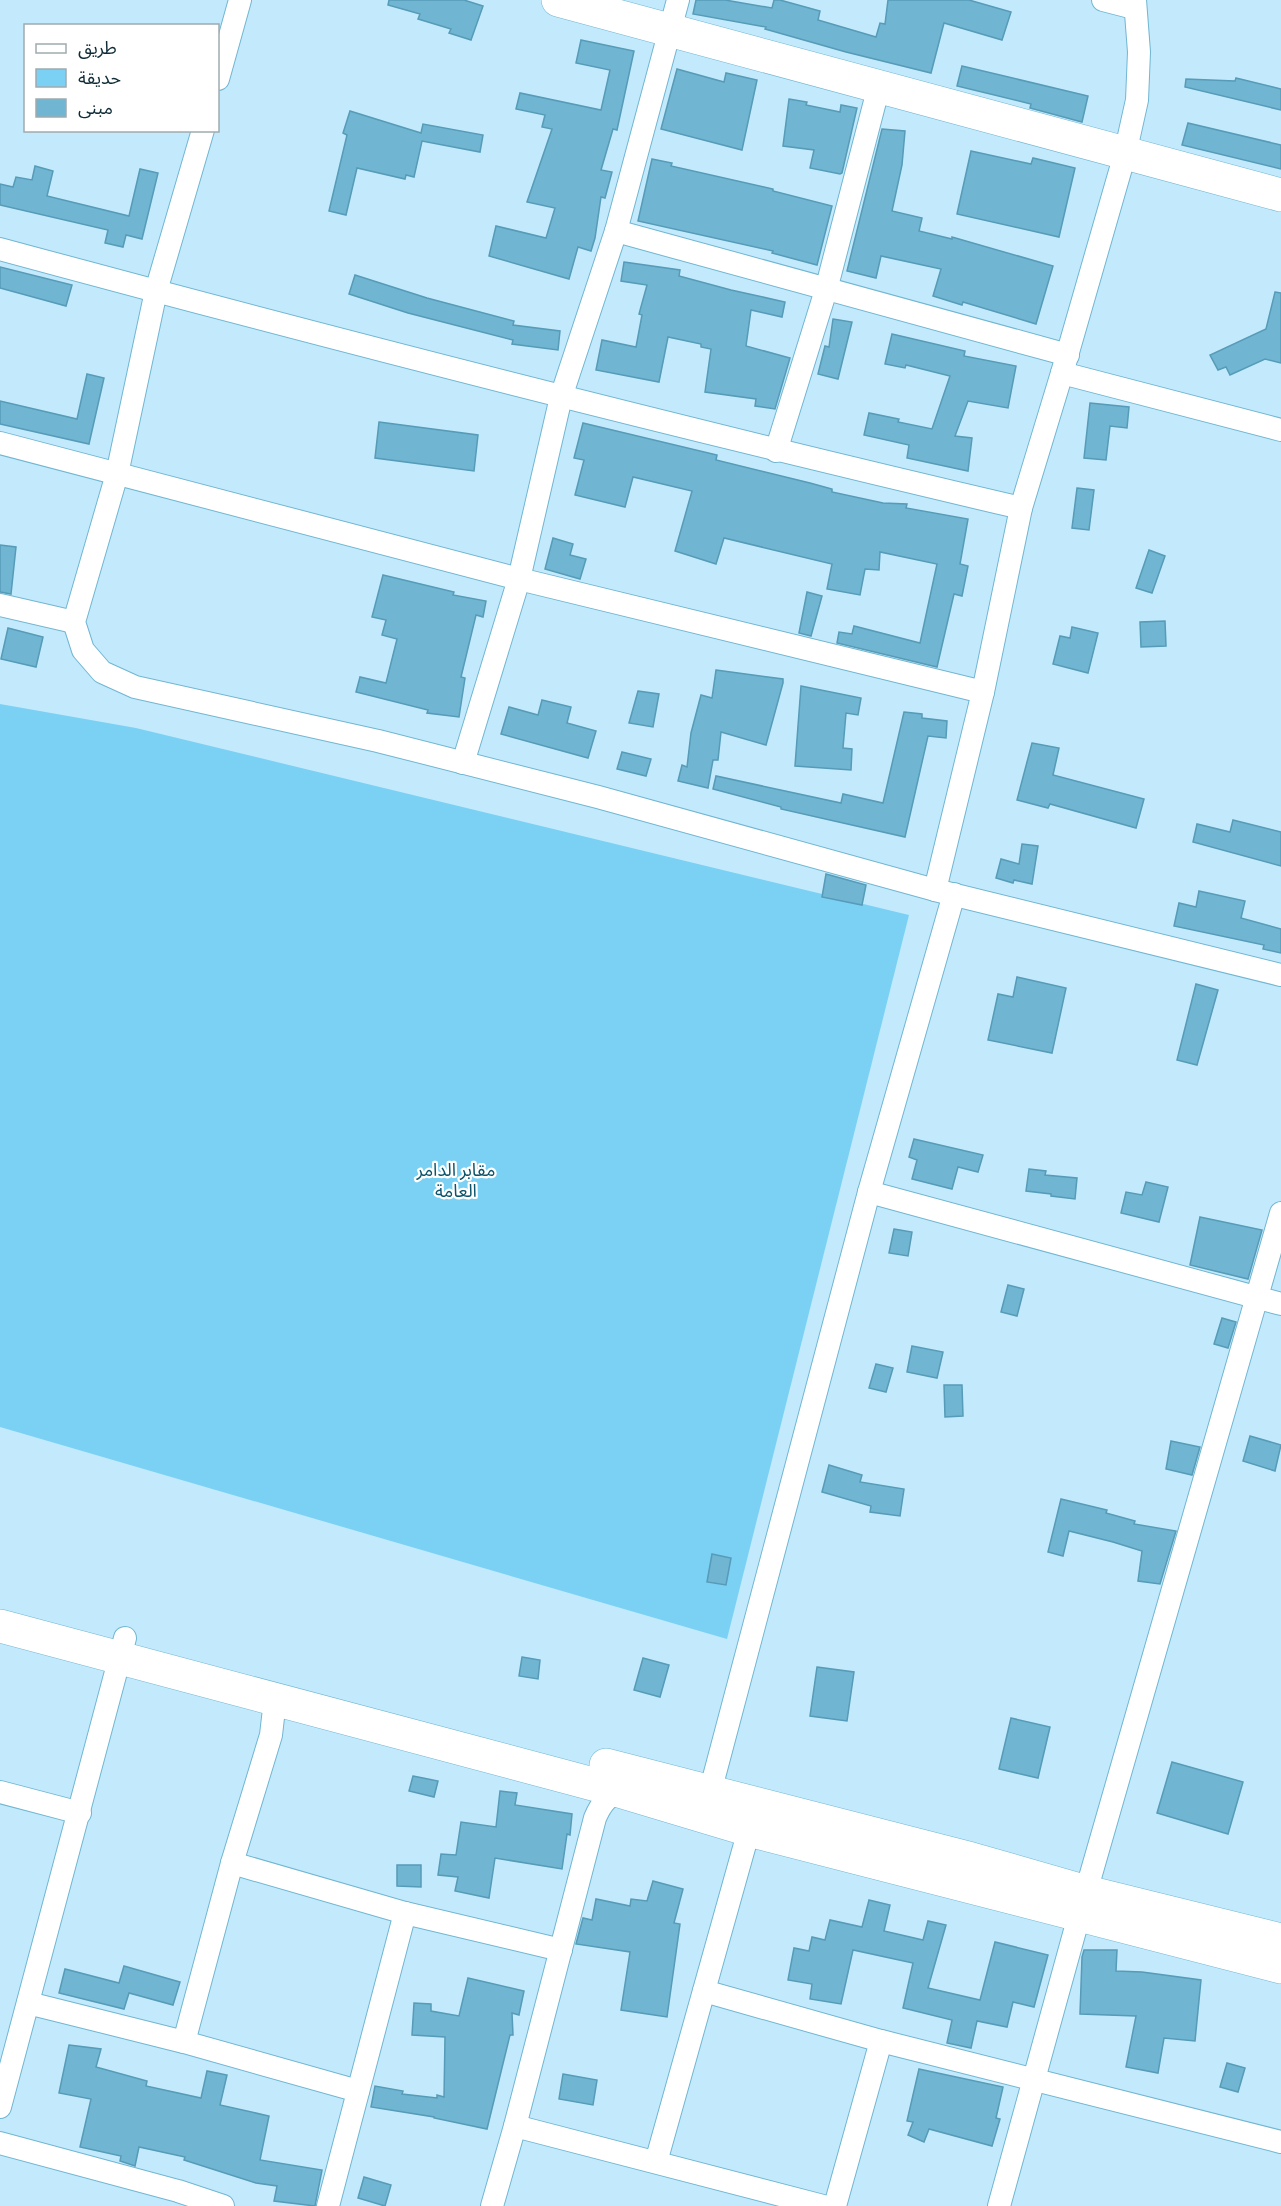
<svg xmlns="http://www.w3.org/2000/svg" width="1281" height="2206" font-family="Signika,'Noto Sans Arabic',sans-serif">
<style>
.green{fill:#7bd1f4}
.building{fill:#70b5d1;stroke:#569bb7;stroke-width:1.5}
.lines{fill:none;stroke-linecap:round;stroke-linejoin:round}
.street-casing{stroke:#71b6d2;stroke-width:24}
.secondary-casing{stroke:#71b6d2;stroke-width:34}
.primary-casing{stroke:#71b6d2;stroke-width:34}
.street{stroke:#fff;stroke-width:22}
.secondary{stroke:#fff;stroke-width:33}
.primary{stroke:#fff;stroke-width:33}
.labels{text-anchor:middle;dominant-baseline:central;stroke-width:4.5;stroke-linejoin:round;paint-order:stroke}
.park-label{font-size:18px;fill:#0c546b;stroke:#fff}
</style>
<rect width="100%" height="100%" fill="#c2eafc"/>
<!-- green -->
<polygon class="green" points="0,704 136,728 909,915 727,1639 0,1427"/>
<!-- building -->
<g class="building">
<polygon points="389,0 464,0 483,6 471,40 449,33 451,29 418,19 420,14 388,5"/>
<polygon points="696,0 725,0 772,8 774,0 780,0 820,11 818,20 876,37 880,23 885,24 888,0 969,0 1011,12 1002,40 944,23 931,73 846,52 765,29 766,27 693,14"/>
<polygon points="581,40 634,51 617,130 613,129 601,170 612,172 605,198 601,197 595,238 591,251 578,247 569,279 489,256 496,226 546,238 555,208 527,202 552,129 542,127 545,115 516,109 520,93 601,110 610,70 576,63"/>
<polygon points="962,66 1088,96 1082,122 1030,108 1031,104 957,86"/>
<polygon points="677,69 724,82 726,73 757,80 742,150 661,129"/>
<polygon points="1236,78 1281,89 1281,110 1185,87 1186,79 1235,81"/>
<polygon points="789,99 807,102 806,105 840,112 841,105 857,108 842,173 840,174 810,168 814,150 783,146"/>
<polygon points="350,111 421,133 423,124 483,135 480,152 422,141 414,177 406,175 405,179 357,168 346,215 329,211 347,135 343,133"/>
<polygon points="1188,123 1281,145 1281,169 1182,145"/>
<polygon points="882,129 905,131 902,165 892,211 922,218 919,231 952,239 952,237 1053,266 1036,324 963,302 962,305 933,296 941,269 881,256 876,278 847,271"/>
<polygon points="971,151 1031,164 1033,158 1075,168 1059,237 957,214"/>
<polygon points="652,159 672,163 671,166 773,189 773,191 832,206 817,265 772,253 773,251 638,221"/>
<polygon points="35,166 53,171 47,196 129,216 140,169 158,173 142,239 126,235 123,247 105,243 108,230 0,205 0,184 13,187 16,177 32,180"/>
<polygon points="624,262 680,270 679,276 731,290 785,302 782,317 751,310 746,346 790,358 775,409 755,406 756,399 705,392 711,349 701,347 701,344 668,337 659,382 596,370 602,340 636,347 642,315 639,314 647,285 621,281"/>
<polygon points="0,267 72,285 66,306 0,288"/>
<polygon points="355,275 427,298 514,321 513,325 560,331 558,350 512,344 513,340 408,313 349,294"/>
<polygon points="1275,292 1281,293 1281,363 1265,359 1230,375 1226,367 1218,370 1210,355 1266,329"/>
<polygon points="833,319 852,322 838,379 818,374 825,346 829,347"/>
<polygon points="892,334 965,351 964,356 1016,366 1008,408 968,401 955,436 972,438 968,471 907,458 909,445 864,435 869,413 899,419 898,422 932,429 950,376 906,365 905,368 885,364"/>
<polygon points="87,374 104,378 89,444 0,424 0,401 77,419"/>
<polygon points="1090,403 1129,407 1127,428 1110,426 1106,460 1084,458"/>
<polygon points="379,422 478,435 474,471 375,458"/>
<polygon points="583,423 717,455 716,460 810,483 832,489 832,492 883,503 907,504 906,508 968,519 960,564 968,566 962,596 954,594 937,667 837,643 839,632 852,634 854,626 920,643 937,564 880,552 879,570 865,569 860,595 827,589 832,564 724,538 716,564 675,551 692,491 633,477 625,507 575,495 584,460 574,458"/>
<polygon points="1077,488 1094,490 1089,530 1072,528"/>
<polygon points="553,538 573,544 570,555 586,559 580,579 545,569"/>
<polygon points="0,545 16,547 11,594 0,592"/>
<polygon points="1149,550 1165,556 1152,593 1136,588"/>
<polygon points="383,575 454,592 453,595 486,601 483,617 476,615 461,677 465,678 459,717 427,713 428,710 356,692 360,677 386,683 397,639 382,635 386,620 372,617"/>
<polygon points="807,592 822,596 811,636 799,633"/>
<polygon points="1165,621 1166,646 1141,647 1140,622"/>
<polygon points="1072,627 1098,633 1088,673 1053,664 1060,636 1070,638"/>
<polygon points="8,628 43,637 36,667 1,659"/>
<polygon points="716,670 783,679 783,683 766,745 721,732 718,760 713,760 708,788 678,781 682,765 687,767 691,733 701,695 712,698"/>
<polygon points="801,686 861,698 858,715 846,713 843,748 852,749 851,770 795,766"/>
<polygon points="638,691 659,694 653,727 629,723"/>
<polygon points="542,700 571,707 567,723 596,731 588,758 501,734 509,707 538,715"/>
<polygon points="904,712 922,714 922,718 947,721 946,738 928,736 905,837 781,809 781,807 713,789 716,776 841,803 843,794 883,803"/>
<polygon points="1032,743 1059,748 1053,775 1144,799 1136,828 1050,804 1048,808 1017,800"/>
<polygon points="622,752 651,759 646,776 617,769"/>
<polygon points="1233,820 1281,832 1281,866 1193,842 1197,824 1230,832"/>
<polygon points="1022,844 1038,846 1032,884 1014,880 1013,883 996,878 1001,859 1019,864"/>
<polygon points="826,874 866,885 862,905 822,897"/>
<polygon points="1199,891 1245,901 1241,918 1281,929 1281,953 1263,949 1264,945 1174,926 1179,903 1196,907"/>
<polygon points="1017,977 1066,988 1052,1053 988,1040 998,994 1013,997"/>
<polygon points="1196,984 1218,990 1197,1065 1177,1060"/>
<polygon points="914,1139 983,1155 978,1172 958,1167 952,1189 912,1179 917,1160 909,1157"/>
<polygon points="1029,1169 1046,1171 1045,1175 1077,1178 1075,1199 1051,1196 1051,1194 1026,1191"/>
<polygon points="1146,1182 1168,1187 1159,1222 1121,1213 1126,1192 1142,1195"/>
<polygon points="1200,1217 1262,1230 1248,1279 1190,1265"/>
<polygon points="894,1229 912,1232 908,1256 889,1253"/>
<polygon points="1008,1285 1024,1289 1017,1316 1001,1312"/>
<polygon points="1222,1318 1236,1322 1228,1348 1214,1344"/>
<polygon points="912,1346 943,1352 937,1378 907,1372"/>
<polygon points="876,1364 893,1368 886,1392 869,1388"/>
<polygon points="944,1385 962,1385 963,1416 945,1417"/>
<polygon points="1250,1436 1281,1445 1275,1471 1243,1461"/>
<polygon points="1171,1441 1200,1447 1192,1475 1166,1469"/>
<polygon points="829,1465 862,1475 860,1482 904,1489 900,1516 870,1512 871,1506 822,1492"/>
<polygon points="1061,1499 1107,1510 1106,1513 1135,1521 1134,1524 1176,1531 1160,1584 1138,1581 1142,1551 1113,1542 1069,1531 1063,1556 1048,1552"/>
<polygon points="712,1554 731,1558 726,1585 707,1582"/>
<polygon points="522,1657 540,1660 538,1679 519,1676"/>
<polygon points="643,1658 669,1665 660,1697 634,1690"/>
<polygon points="817,1667 854,1672 847,1721 810,1716"/>
<polygon points="1011,1718 1050,1727 1038,1778 999,1769"/>
<polygon points="1172,1762 1243,1782 1228,1834 1157,1813"/>
<polygon points="413,1776 438,1781 434,1797 409,1791"/>
<polygon points="500,1791 517,1793 515,1805 572,1814 570,1835 567,1834 562,1869 495,1858 489,1898 455,1891 458,1877 438,1875 441,1854 456,1855 461,1822 496,1827"/>
<polygon points="397,1865 421,1865 421,1887 397,1886"/>
<polygon points="653,1881 683,1889 674,1923 680,1924 667,2017 621,2010 630,1952 576,1944 583,1918 592,1920 596,1899 630,1906 631,1899 647,1901"/>
<polygon points="869,1900 890,1905 884,1931 923,1940 928,1921 946,1925 928,1988 980,2000 995,1942 1048,1955 1034,2007 1013,2002 1007,2027 977,2021 971,2048 947,2043 952,2020 903,2008 913,1963 853,1950 841,2004 810,1999 812,1984 788,1980 794,1948 809,1951 812,1937 825,1940 830,1920 862,1927"/>
<polygon points="1084,1950 1117,1950 1116,1971 1142,1972 1201,1980 1195,2041 1164,2038 1158,2073 1126,2067 1136,2016 1080,2014 1082,1957"/>
<polygon points="124,1966 180,1982 173,2005 129,1993 124,2009 59,1993 65,1969 119,1983"/>
<polygon points="468,1978 524,1991 519,2015 512,2013 513,2035 510,2035 487,2129 434,2118 434,2117 371,2107 375,2086 403,2091 402,2094 437,2098 437,2095 444,2097 445,2037 412,2035 414,2003 431,2004 431,2011 459,2016"/>
<polygon points="69,2045 101,2049 96,2067 147,2081 146,2086 201,2098 207,2071 227,2075 220,2105 269,2116 260,2160 322,2170 315,2206 274,2201 277,2186 256,2183 184,2160 185,2157 139,2147 135,2166 120,2161 121,2156 80,2147 91,2099 59,2093"/>
<polygon points="1227,2063 1245,2068 1238,2092 1220,2087"/>
<polygon points="919,2069 1003,2087 996,2118 1000,2119 992,2146 929,2129 924,2142 908,2135 913,2122 907,2121"/>
<polygon points="563,2074 597,2080 593,2105 559,2099"/>
<polygon points="364,2177 391,2185 385,2206 358,2198"/>
</g>
<g class="lines">
<!-- street casing -->
<g class="street-casing">
<g id="street">
<polyline points="1103,0 1134,8"/>
<polyline points="218,79 240,0"/>
<polyline points="203,130 156,291 117,474 74,622 83,650 102,672 135,687 378,741 598,797 935,890 1281,975"/>
<polyline points="616,231 1068,355"/>
<path d="M0,249C339,341 679,428 1021,508"/>
<polyline points="1062,373 1281,430"/>
<polyline points="0,443 519,579 983,692"/>
<polyline points="776,451 826,290 879,86"/>
<polyline points="0,605 74,622"/>
<polyline points="463,763 519,579 561,397 616,231 678,0"/>
<polyline points="935,890 983,692 1021,508 1062,373 1125,154 1137,100 1139,52 1135,0"/>
<polyline points="869,1192 1281,1304"/>
<polyline points="0,1792 80,1813"/>
<polyline points="710,1792 869,1192 954,894"/>
<polyline points="232,1863 405,1913 561,1950"/>
<polyline points="704,1991 881,2041 1281,2142"/>
<polyline points="28,2003 184,2042 358,2091"/>
<polyline points="184,2042 232,1863 271,1735 275,1700"/>
<polyline points="0,2107 125,1638"/>
<polyline points="515,2126 823,2206"/>
<polyline points="0,2143 178,2191 223,2206"/>
<polyline points="656,2162 749,1830"/>
<polyline points="328,2206 405,1913"/>
<path d="M492,2206L515,2126L595,1818C598,1811 601,1805 606,1800C613,1793 619,1791 625,1783"/>
<polyline points="835,2206 881,2041"/>
<polyline points="999,2206 1079,1916 1281,1213"/>
</g>
</g>
<!-- secondary casing -->
<g class="secondary-casing">
<polyline id="secondary" points="558,0 1281,195"/>
</g>
<!-- primary casing -->
<g class="primary-casing">
<g id="primary">
<polyline points="0,1626 619,1791 749,1830 1281,1967"/>
<polyline points="606,1765 972,1859 1087,1892 1281,1940"/>
</g>
</g>
<!-- street -->
<use href="#street" class="street"/>
<!-- secondary -->
<use href="#secondary" class="secondary"/>
<!-- primary -->
<use href="#primary" class="primary"/>
</g>
<g class="labels">
<!-- park labels -->
<g class="park-label">
<text x="456" y="1170">مقابر الدامر<tspan x="456" dy="21">العامة</tspan></text>
</g>
</g>
<!-- legend -->
<rect x="24" y="24" width="195" height="108" fill="#ffffff" stroke="#9fabaf" stroke-width="1.5"/>
<rect x="36" y="44" width="30" height="9" fill="#ffffff" stroke="#9fabaf" stroke-width="1.5"/>
<text x="78" y="54" font-size="18" fill="#0f2c37">طريق</text>
<rect x="36" y="69" width="30" height="18" fill="#7bd1f4" stroke="#9fabaf" stroke-width="1.5"/>
<text x="78" y="84" font-size="18" fill="#0f2c37">حديقة</text>
<rect x="36" y="99" width="30" height="18" fill="#70b5d1" stroke="#9fabaf" stroke-width="1.5"/>
<text x="78" y="114" font-size="18" fill="#0f2c37">مبنى</text>
</svg>
